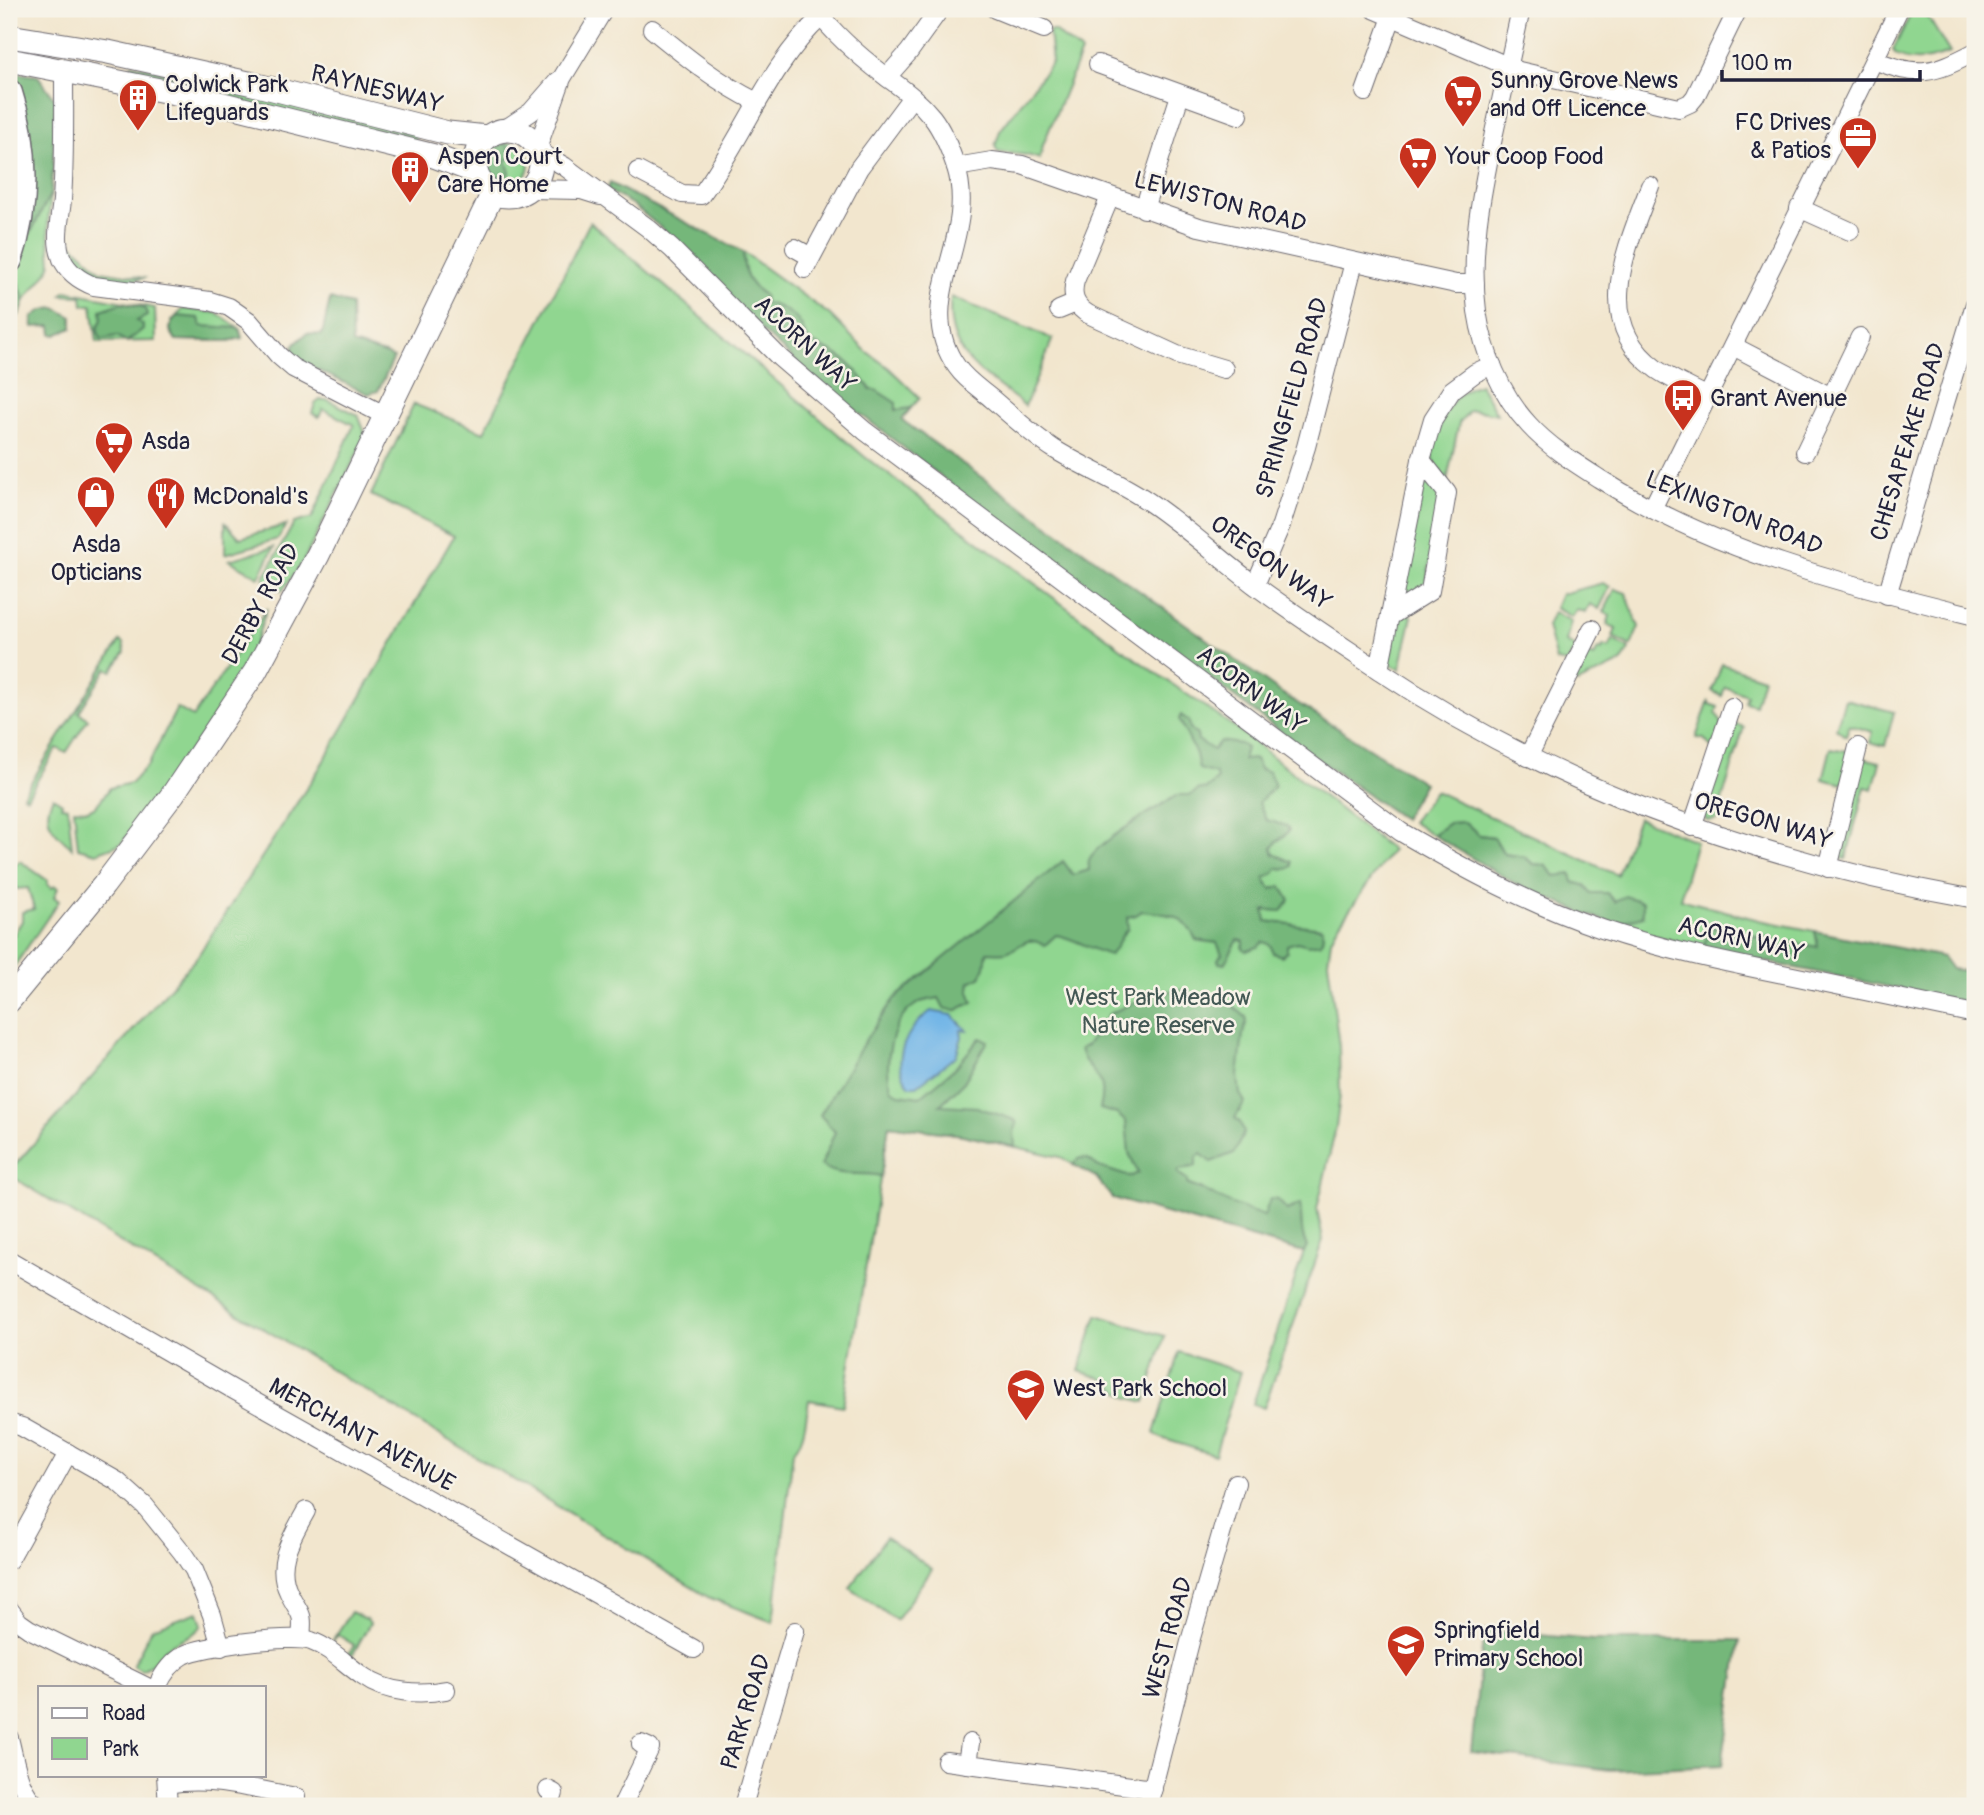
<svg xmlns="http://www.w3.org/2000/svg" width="1984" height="1815" font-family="Pangolin,sans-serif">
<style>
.green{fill:#90d690;stroke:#597c66;stroke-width:2}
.forest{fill:#74b77a;stroke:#4b6c5a;stroke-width:2}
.water{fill:#71b5e7;stroke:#4a6c91;stroke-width:2}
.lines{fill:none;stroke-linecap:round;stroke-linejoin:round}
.minor-casing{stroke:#6b676e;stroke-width:20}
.major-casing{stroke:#6b676e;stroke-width:25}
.highway-casing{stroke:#6b676e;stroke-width:29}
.minor{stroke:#fff;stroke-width:18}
.major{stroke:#fff;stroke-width:23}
.highway{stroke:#fff;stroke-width:26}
.labels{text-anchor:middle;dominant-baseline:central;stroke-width:5;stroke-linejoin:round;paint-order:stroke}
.poi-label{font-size:24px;fill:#22223b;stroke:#f7f3e8;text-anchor:start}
.street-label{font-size:24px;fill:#22223b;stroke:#f7f3e8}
.park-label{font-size:24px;fill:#435854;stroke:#f7f3e8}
</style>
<rect width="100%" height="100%" fill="#f7f3e8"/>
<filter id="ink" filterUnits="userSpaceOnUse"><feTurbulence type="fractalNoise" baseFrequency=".0143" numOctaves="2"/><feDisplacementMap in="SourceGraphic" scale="14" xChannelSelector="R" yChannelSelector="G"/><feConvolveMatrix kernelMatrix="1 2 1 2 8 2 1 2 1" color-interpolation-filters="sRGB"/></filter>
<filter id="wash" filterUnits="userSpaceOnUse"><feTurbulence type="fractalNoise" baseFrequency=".00686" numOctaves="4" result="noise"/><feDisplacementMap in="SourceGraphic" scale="28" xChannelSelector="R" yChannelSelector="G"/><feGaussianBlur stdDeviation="1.57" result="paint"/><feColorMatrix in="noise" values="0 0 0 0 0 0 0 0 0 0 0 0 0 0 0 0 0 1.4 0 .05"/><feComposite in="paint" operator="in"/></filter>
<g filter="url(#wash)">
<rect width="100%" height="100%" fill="#f2e6ce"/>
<!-- green -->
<g class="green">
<path d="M1913,9H1923L1950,53C1931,59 1914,65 1896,55L1893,50Z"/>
<polygon points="1049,31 1054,31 1081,52 1043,145 1040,159 1027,155 998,152 995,146 1000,131 1052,62"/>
<polygon points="132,64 417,134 414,145 130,75"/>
<circle cx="508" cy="164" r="21"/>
<polygon points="51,193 48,223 51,263 48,271 25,300 14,274 29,228 31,231"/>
<path d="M590,222L865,457L1136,659L1240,731L1392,850L1336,929L1331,940L1328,961L1339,1046L1340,1095L1336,1127L1317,1209L1323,1240L1264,1408L1253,1404L1304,1252L1112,1198L1096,1177L1060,1157L963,1135L889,1125L843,1406L809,1400C806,1417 805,1440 793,1452L773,1622L708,1597L9,1175V1172L197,957L319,769L454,536L371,495L414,404L484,432Z"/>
<path d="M69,241L101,271L144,278C126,285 88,278 76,262C71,256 70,249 69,241Z"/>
<path d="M743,252L830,315L866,351L889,368L920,398L911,408L895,411C887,403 877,397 870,388C859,375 849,360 834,353C817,344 808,346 801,325L765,303L764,295C747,284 743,272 743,252Z"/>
<polygon points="66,291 155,308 156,341 97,342 92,305 83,305 82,296 62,295"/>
<path d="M951,297L1053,339L1025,406C983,372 944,357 951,297Z"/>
<polygon points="183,309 217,313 239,328 242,338 228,341 176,340 170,330 172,321"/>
<path d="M1480,384L1497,414L1474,410L1469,411L1459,423L1447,481L1432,458C1437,428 1447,392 1480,384Z"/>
<polygon points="320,400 328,400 358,415 364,430 365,438 303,562 282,591 263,579 294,523 312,518 354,425 323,409 319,417 312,413 315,404"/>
<polygon points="1430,483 1441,493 1426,586 1408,596 1404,594 1403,589 1423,487"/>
<polygon points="225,522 240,538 286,525 278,539 225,554"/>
<polygon points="274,547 259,577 229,560"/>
<polygon points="1603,583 1610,587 1599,609 1590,604 1585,613 1577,610 1572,617 1555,608 1561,594"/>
<polygon points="1615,589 1626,593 1639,627 1631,646 1613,637 1616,629 1607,625 1610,616 1604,612"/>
<polygon points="267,608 249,663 200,737 121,844 96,853 78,848 74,809 88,810 96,806 110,788 131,783 148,765 177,708 193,717"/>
<polygon points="1553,612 1571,621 1566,642 1576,647 1567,663 1556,661 1547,626"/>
<polygon points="1407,613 1412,616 1400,669 1389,664 1397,621"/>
<polygon points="1613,640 1629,649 1622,662 1578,683 1571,680 1585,654 1594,657 1598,649 1602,650 1603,646 1609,648"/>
<polygon points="120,641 123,643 125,652 112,671 107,668 79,712 88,719 66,753 57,748 27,797 23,795"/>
<polygon points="1722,664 1763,678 1755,705 1745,702 1747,695 1725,687 1722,696 1712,691"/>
<polygon points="1845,699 1894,712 1885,746 1870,742 1873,732 1849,725 1846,736 1836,729"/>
<polygon points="1709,700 1709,704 1718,707 1716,713 1722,723 1713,749 1704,739 1696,738"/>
<polygon points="1734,724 1744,727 1716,820 1707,821 1703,816"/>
<polygon points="1831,748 1852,752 1843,784 1823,779"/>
<polygon points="1863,758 1880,762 1873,789 1865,787 1846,859 1841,858 1837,852"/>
<polygon points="1435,791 1617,875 1638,818 1696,841 1680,899 1759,920 1815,931 1819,948 1792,942 1783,949 1776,947 1775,939 1711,927 1702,949 1614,924 1643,916 1615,902 1591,893 1572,882 1555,876 1545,865 1533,864 1525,857 1504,854 1494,837 1479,835 1465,822 1449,823 1433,835 1412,822"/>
<path d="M53,797L62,803L61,806L68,807L72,848C55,834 40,820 53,797Z"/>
<polygon points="20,861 48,881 47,884 52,888 55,886 58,888 54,897 59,901 9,974 9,942 22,921 22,912 34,909 28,888 16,889 12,867"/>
<polygon points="1097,1315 1165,1336 1145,1402 1127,1397 1101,1378 1079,1371"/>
<polygon points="1179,1352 1240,1372 1215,1455 1161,1438 1154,1433"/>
<polygon points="886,1537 932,1569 896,1620 850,1588"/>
<path d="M198,1612L202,1625C194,1638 179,1638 168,1647C158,1655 153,1666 141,1670L133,1665L152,1628Z"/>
<polygon points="351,1612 367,1619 370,1623 352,1656 349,1654 354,1645 338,1635 332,1641"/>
</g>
<!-- forest -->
<g class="forest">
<polygon points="17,73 38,76 55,99 53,169 51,193 31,232 22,95"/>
<path d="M506,143L513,155L506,161L510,172C506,178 498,179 491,177C481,162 490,148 506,143Z"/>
<path d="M610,183L743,252C743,272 747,284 764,295L765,303C778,305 794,313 801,325C804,330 803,335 808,340C815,346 823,348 832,352C849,360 861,376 871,390H876L896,403V410L911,408L902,420L1280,692L1424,783L1403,819L1317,759L971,500L814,378L760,329L672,237L633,205L607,190Z"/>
<polygon points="14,274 25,300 21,312 9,328 9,285"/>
<polygon points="330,299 351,305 352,344 385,354 394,358 378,391 368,394 300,362 294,356 293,346 307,333 322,335"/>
<polygon points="122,303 143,307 146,311 147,316 137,321 143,325 143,329 127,342 117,336 101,339 97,329 102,319 101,310"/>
<path d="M56,308L72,317V328L56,335L52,334L51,326L33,327L32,318C40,310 44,309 56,308Z"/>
<polygon points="177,316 199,318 201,326 239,328 242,338 228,341 176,340 170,330 172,321"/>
<path d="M1181,715L1189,721L1190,728L1197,735L1198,740L1213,750L1220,741L1240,744L1246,748L1243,760L1255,759L1260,769L1269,772L1275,786L1259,802L1266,820L1287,826L1289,830C1285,837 1277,840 1272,848L1274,854L1292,862V866L1288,869L1277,868L1274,873L1265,878L1268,885L1272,889L1281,886L1290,900L1282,911L1264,910L1266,921L1322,928L1323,935L1321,943L1308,945L1297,942L1287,945V951L1282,956L1273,953C1272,947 1270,943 1263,942L1258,947L1246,951L1242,947L1244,941L1238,940L1224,964L1219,963L1218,959L1222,954L1217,943L1196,940C1183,913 1170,914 1142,911L1136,915L1127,917L1128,929C1117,938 1119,947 1110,955C1091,950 1075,938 1056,935L1045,945C1022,934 1025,947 1006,952C1001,953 993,952 987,952L985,967L980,977L970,982L969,991L973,1002L955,1011L944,1008L939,998C932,1000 922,1000 917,1004C891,1019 882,1065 892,1090L899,1094L920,1097L956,1067L980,1038L988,1041L964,1082L940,1105L977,1107L1015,1120L1017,1124L1014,1132L1015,1147L963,1135L889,1125L881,1176C859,1171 840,1179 821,1165L835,1132L820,1115L866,1039L894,999L1063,861L1073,875L1089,870C1089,866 1088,863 1089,860C1095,843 1160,807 1177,795H1190L1200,789L1205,790L1217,780L1216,774L1199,769L1196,754L1179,719Z"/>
<polygon points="1465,822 1479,835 1494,837 1504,854 1525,857 1533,864 1545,865 1555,876 1571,874 1573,882 1584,885 1591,893 1607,893 1615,902 1625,896 1643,902 1643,916 1614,924 1583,913 1516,884 1433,835 1449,823"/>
<polygon points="1711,927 1775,940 1776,947 1783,949 1792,942 1818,947 1815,931 1943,957 1952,969 1975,972 1975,1004 1702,949"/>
<path d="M1149,990L1159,992L1183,990L1210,1000L1228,1002L1246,1017L1247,1021L1243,1034L1238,1076L1240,1094L1245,1102L1235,1118L1240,1122L1244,1133L1234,1153L1211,1162L1201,1154L1196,1158V1166L1179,1170L1178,1173L1188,1180L1187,1184C1193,1187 1198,1188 1204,1190C1223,1201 1243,1209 1264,1216L1270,1199L1278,1200L1287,1210L1300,1204C1303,1222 1299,1228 1307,1247L1304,1252L1112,1198L1096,1177L1073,1165L1080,1158L1088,1159L1099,1167L1130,1177L1138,1173L1129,1153L1126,1122L1117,1114L1100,1109C1110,1071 1087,1077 1080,1049L1087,1045L1109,1014L1137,1001Z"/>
<polygon points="1484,1630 1593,1640 1740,1640 1722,1765 1610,1770 1471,1752"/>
</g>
<!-- water -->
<path class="water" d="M931,1011L952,1015L967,1030H961L962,1037L956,1056L917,1086H910C888,1061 908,1027 931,1011Z"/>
</g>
<g filter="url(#ink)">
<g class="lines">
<!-- minor casing -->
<g class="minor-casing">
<g id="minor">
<path d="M815,9C834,34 859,56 884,75C901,88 918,99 932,117C943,131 950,149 956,167C979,240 910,301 957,367C966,380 980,389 992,399C1012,416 1032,435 1054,449C1086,469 1121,482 1152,504C1187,528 1218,557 1252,583C1292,613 1335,641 1377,669C1558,790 1761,861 1975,899"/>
<polyline points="995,9 1044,29"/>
<polyline points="1374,9 1519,71 1679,108 1690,103 1695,97 1738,9"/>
<path d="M1521,9C1512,50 1503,91 1494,133C1482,191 1469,251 1477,311C1483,351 1501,395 1529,425C1549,447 1575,463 1600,479C1713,551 1846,585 1975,616"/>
<path d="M652,29C685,56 718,83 757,102"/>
<path d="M1874,60C1919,78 1933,74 1975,52"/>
<polyline points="1098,64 1239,115"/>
<path d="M64,70C64,113 65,157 62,200C60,220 54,239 62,259C68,272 81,281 94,286L210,301L229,307L249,321L279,356L293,368L386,416"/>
<polyline points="887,77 909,52 940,9"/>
<polyline points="1365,92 1392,17"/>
<polyline points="504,130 531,112 558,81"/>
<polyline points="537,149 562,78 604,9"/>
<path d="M539,152L564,166L648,228L672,249L780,358L865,431L1401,832C1466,870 1531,905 1602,929C1664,950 1728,963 1793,976C1854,989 1914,1001 1975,1014"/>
<polyline points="956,167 992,161 1022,165 1199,227 1419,276 1456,284 1475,284"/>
<path d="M638,171L682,194L701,195C744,137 768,66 821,17"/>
<path d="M1650,186C1628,246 1590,321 1656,369C1672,380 1691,388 1708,397"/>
<polyline points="528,189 581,190 600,196"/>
<path d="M1110,197L1075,281C1071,296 1075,306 1088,314L1177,355L1224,369"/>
<polyline points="1799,208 1850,231"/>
<polyline points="1144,209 1180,95"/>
<polyline points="795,248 811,257"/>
<polyline points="805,269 859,168 912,97"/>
<polyline points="1059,310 1076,303"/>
<polyline points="1733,346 1831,397"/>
<polyline points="1805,452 1860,337"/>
<polyline points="1652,509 1899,9"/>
<polyline points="1255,585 1281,525 1306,447 1354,262"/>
<polyline points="1887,595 1975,304"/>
<polyline points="1392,615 1430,591 1447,493 1421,460"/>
<polyline points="1379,670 1421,460 1433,419 1452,390 1475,373 1492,365"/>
<polyline points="1528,757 1592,629"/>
<polyline points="1692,827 1732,707"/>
<polyline points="1828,868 1858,747"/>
<polyline points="9,1260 234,1390 694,1649"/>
<polyline points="9,1423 22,1427 117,1481 145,1506 182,1552 194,1570 212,1615 221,1647"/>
<polyline points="9,1560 68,1453"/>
<polyline points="9,1609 19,1622 29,1629 147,1687"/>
<path d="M301,1638C304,1610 300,1616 289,1593C274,1563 292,1537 306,1511"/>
<path d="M157,1687C163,1674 171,1662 184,1655C202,1646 293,1634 311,1641C331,1648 346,1665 364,1677C386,1693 420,1695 446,1690"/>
<path d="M9,1738C15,1760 18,1792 38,1806"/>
<polyline points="946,1761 1153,1789"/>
<polyline points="967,1764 970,1743"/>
<polyline points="166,1775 168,1806"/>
<path d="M167,1784C210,1776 253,1789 296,1797"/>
<polyline points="548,1790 554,1793 550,1806"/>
<polyline points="622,1806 650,1748 641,1744"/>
<polyline points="743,1806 795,1631"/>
<polyline points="1148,1806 1191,1638 1236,1483"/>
</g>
</g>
<!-- major casing -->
<g class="major-casing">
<g id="major">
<polyline points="9,36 108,52 253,84 448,133 487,137"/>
<polyline points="9,60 195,97 434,156 476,172"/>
<circle cx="508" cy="163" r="33"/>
<polyline points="9,1001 104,885 173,794 255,672 318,555 493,193"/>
</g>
</g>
<!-- highway casing -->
<g class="highway-casing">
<path id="highway" d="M9,93C27,147 27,206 9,260"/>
</g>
<!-- minor -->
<use href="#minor" class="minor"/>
<!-- major -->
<use href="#major" class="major"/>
<!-- highway -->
<use href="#highway" class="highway"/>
</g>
</g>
<!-- icons -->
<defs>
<g id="supermarket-pin" transform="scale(2.0125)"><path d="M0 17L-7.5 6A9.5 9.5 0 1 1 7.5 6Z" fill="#c8321e" stroke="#f7f3e8"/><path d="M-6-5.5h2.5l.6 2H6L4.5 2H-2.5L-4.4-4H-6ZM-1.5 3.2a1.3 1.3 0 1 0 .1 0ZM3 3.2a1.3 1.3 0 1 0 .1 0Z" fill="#fff"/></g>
<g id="building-pin" transform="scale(2.0125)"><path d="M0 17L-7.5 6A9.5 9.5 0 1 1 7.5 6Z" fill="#c8321e" stroke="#f7f3e8"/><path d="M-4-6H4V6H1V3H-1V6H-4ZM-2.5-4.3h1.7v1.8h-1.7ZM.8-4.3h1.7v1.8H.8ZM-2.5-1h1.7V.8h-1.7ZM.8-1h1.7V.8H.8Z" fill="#fff"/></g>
<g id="office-pin" transform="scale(2.0125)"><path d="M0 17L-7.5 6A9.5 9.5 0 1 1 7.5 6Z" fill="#c8321e" stroke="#f7f3e8"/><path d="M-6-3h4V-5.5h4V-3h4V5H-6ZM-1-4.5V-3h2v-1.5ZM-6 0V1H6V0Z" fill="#fff"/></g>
<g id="bus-pin" transform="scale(2.0125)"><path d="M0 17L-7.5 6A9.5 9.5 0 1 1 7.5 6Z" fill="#c8321e" stroke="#f7f3e8"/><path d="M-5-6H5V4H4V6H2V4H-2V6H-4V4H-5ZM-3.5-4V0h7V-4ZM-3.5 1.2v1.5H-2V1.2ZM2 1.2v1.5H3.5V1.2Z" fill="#fff"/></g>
<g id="shop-pin" transform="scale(2.0125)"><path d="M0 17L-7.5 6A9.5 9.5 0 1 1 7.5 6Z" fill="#c8321e" stroke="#f7f3e8"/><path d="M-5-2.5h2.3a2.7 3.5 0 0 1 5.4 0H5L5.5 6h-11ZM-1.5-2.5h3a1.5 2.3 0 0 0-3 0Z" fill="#fff"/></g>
<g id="restaurant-pin" transform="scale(2.0125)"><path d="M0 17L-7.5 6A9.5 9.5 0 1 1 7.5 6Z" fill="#c8321e" stroke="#f7f3e8"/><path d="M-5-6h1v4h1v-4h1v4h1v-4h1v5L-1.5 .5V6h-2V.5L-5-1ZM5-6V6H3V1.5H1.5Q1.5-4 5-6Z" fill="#fff"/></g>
<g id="school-pin" transform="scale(2.0125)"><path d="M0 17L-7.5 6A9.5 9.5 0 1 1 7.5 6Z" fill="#c8321e" stroke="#f7f3e8"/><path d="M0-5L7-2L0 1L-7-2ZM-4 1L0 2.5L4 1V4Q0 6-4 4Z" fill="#fff"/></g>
</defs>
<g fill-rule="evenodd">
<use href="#supermarket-pin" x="1463" y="94"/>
<use href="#building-pin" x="138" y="98"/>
<use href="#office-pin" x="1858" y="136"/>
<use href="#supermarket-pin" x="1418" y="156"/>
<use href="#building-pin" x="410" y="170"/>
<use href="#bus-pin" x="1683" y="398"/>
<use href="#supermarket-pin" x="114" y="441"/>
<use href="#shop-pin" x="96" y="495"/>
<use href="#restaurant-pin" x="166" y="496"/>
<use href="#school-pin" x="1026" y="1388"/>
<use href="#school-pin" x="1406" y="1644"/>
</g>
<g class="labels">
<!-- poi labels -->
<g class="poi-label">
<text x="1490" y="80">Sunny Grove News<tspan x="1490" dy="28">and Off Licence</tspan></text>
<text x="165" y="84">Colwick Park<tspan x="165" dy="28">Lifeguards</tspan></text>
<text x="1831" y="122" text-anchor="end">FC Drives<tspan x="1831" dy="28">&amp; Patios</tspan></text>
<text x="437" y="156">Aspen Court<tspan x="437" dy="28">Care Home</tspan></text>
<text x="1445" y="156">Your Coop Food</text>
<text x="1710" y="398">Grant Avenue</text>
<text x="141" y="441">Asda</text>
<text x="193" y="496">McDonald's</text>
<text x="96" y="544" text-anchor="middle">Asda<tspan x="96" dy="28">Opticians</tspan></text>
<text x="1053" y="1388">West Park School</text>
<text x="1433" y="1630">Springfield<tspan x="1433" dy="28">Primary School</tspan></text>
</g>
<!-- street labels -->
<g class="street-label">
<text transform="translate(377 89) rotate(14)">RAYNESWAY</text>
<text transform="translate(1220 202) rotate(15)">LEWISTON ROAD</text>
<text transform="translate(805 344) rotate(43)">ACORN WAY</text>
<text transform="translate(1292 398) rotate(-74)">SPRINGFIELD ROAD</text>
<text transform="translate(1908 442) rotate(-73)">CHESAPEAKE ROAD</text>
<text transform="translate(1734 513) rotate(22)">LEXINGTON ROAD</text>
<text transform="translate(1271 563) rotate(36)">OREGON WAY</text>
<text transform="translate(261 604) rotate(-61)">DERBY ROAD</text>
<text transform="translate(1251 690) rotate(37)">ACORN WAY</text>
<text transform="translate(1763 821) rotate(17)">OREGON WAY</text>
<text transform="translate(1741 939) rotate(13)">ACORN WAY</text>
<text transform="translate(362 1435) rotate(29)">MERCHANT AVENUE</text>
<text transform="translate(1168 1638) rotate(-74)">WEST ROAD</text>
<text transform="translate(746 1712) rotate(-73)">PARK ROAD</text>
</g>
<!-- park labels -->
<g class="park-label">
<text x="1158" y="997">West Park Meadow<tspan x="1158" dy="28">Nature Reserve</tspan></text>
</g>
</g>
<!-- margin -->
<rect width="1984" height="1815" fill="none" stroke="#f7f3e8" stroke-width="35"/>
<!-- legend -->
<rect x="38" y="1686" width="228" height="91" fill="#f7f3e8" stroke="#a29fa3" stroke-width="2"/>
<rect x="52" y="1708" width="35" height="10" fill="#ffffff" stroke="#a29fa3" stroke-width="2"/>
<text x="102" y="1720" font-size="21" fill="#22223b">Road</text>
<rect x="52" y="1738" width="35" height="21" fill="#90d690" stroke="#a29fa3" stroke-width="2"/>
<text x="102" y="1756" font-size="21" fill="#22223b">Park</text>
<!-- scale -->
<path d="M1722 70v10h198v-10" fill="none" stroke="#22223b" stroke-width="3.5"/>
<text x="1732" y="70" font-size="21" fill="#22223b" stroke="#f7f3e8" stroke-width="5" paint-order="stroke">100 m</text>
</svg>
